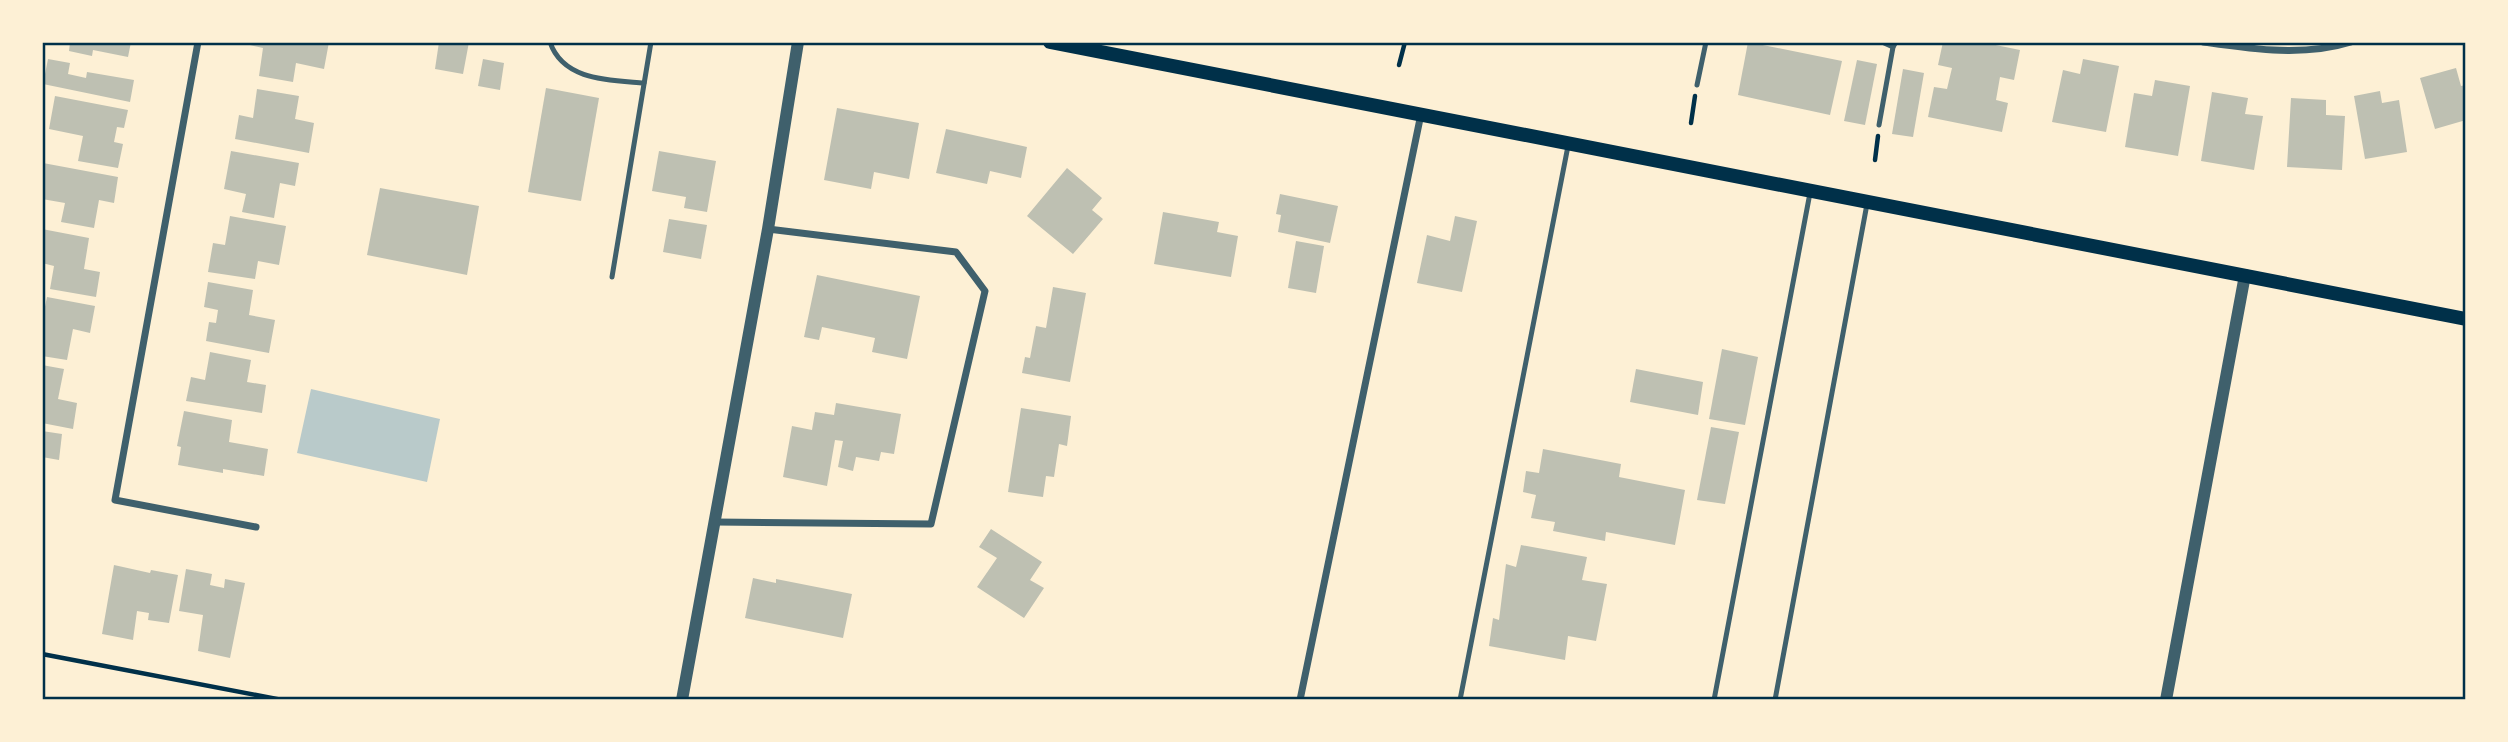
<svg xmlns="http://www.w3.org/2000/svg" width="2508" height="742" font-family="Ubuntu,sans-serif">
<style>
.green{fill:#b9caca}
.building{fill:#bec0b2}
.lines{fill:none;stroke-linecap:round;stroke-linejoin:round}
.path{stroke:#003049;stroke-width:4.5}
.service{stroke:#3f606c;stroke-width:5}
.minor{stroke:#3f606c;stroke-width:7}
.tertiary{stroke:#3f606c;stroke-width:12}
.secondary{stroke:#003049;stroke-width:14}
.neatline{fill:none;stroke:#003049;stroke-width:2.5}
</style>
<rect width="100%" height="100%" fill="#fdf0d5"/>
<!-- green -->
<polygon class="green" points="311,389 440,419 427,482 297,453"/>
<!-- building -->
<g class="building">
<polygon points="70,42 131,42 128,57 93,50 92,56 69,51"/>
<polygon points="251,42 329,42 324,69 296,63 293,82 259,76 263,48 250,45"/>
<polygon points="439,42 469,42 463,74 435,69"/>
<polygon points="1748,42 1842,61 1830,115 1738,95"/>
<polygon points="1943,42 1981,42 2020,50 2014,80 2000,77 1996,100 2008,103 2002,132 1928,117 1934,87 1947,89 1952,68 1938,65"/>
<polygon points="48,59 70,63 68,74 86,78 87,72 134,80 130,102 43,84"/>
<polygon points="483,59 504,63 500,90 478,86"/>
<polygon points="2083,59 2119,66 2106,132 2052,122 2063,70 2080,74"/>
<polygon points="1857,60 1877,64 1865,125 1844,121"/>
<polygon points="2456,68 2461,86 2466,85 2466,120 2435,129 2420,78"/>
<polygon points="1903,69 1924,73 1913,137 1892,134"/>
<polygon points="2155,80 2190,86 2178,156 2125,147 2134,93 2152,96"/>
<polygon points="546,88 599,98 581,201 528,192"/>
<polygon points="257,89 299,96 295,119 314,123 309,153 235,139 239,115 253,118"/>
<polygon points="2380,91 2382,103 2399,100 2407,152 2365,159 2354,96"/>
<polygon points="2212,92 2248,98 2245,114 2263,116 2254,170 2201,161"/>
<polygon points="55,96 128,110 124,128 117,127 114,142 123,144 118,168 78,161 83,136 49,129"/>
<polygon points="2291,98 2326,100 2326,115 2345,116 2342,170 2287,167"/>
<polygon points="837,108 919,123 909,179 874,172 871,189 824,180"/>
<polygon points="946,129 1027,147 1021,178 990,171 987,184 936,173"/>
<polygon points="231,151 299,163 295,186 280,183 274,218 242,212 246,194 224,189"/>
<polygon points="659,151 716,161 707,212 684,208 686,197 652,191"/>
<polygon points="43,163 118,177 114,203 99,200 94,228 61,222 65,203 42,199"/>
<polygon points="1067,168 1102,198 1092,210 1103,219 1073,254 1027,216"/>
<polygon points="380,188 479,206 467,275 367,255"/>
<polygon points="1280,194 1338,206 1330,243 1278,232 1281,215 1276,214"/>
<polygon points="1163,212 1219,222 1217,232 1238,236 1231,277 1154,264"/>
<polygon points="230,216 286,226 279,265 258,261 255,279 208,272 213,243 225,245"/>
<polygon points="1455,216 1477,221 1462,292 1417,283 1427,235 1450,241"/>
<polygon points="669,219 707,225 701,259 663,252"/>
<polygon points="42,229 89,238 84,269 100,272 96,297 50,289 54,266 42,263"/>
<polygon points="1296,241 1324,246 1316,293 1288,288"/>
<polygon points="817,275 920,296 907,359 872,352 875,338 822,327 819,340 804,337"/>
<polygon points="208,282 253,290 249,315 275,320 269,353 206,341 209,322 216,323 218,310 204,307"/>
<polygon points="1053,287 1086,293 1070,382 1022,373 1025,357 1030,358 1036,326 1046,328"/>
<polygon points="47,297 95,306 90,333 73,329 67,360 42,356 42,321"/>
<polygon points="1722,349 1758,357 1745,425 1709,419"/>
<polygon points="210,352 251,360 247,382 266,385 262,413 186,401 191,377 205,380"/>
<polygon points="42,365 64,369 58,399 77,403 73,429 42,423"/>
<polygon points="1636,369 1703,382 1698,415 1630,402"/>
<polygon points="836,403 901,414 894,454 881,452 879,461 856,457 853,471 838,467 843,441 835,440 827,486 783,477 792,426 812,430 815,412 834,415"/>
<polygon points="1021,408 1071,416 1067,446 1059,444 1054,477 1046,476 1043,497 1008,492"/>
<polygon points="184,411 232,420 229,442 268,449 264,476 223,469 223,473 178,465 181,447 177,446"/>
<polygon points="1711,427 1739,432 1725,504 1697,500"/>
<polygon points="42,431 62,434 59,460 42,457"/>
<polygon points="1543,449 1621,464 1619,477 1685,490 1675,545 1606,532 1605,541 1553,531 1555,522 1531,518 1536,495 1523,492 1526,471 1539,473"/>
<polygon points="991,529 1042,562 1030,580 1044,588 1024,618 977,587 997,558 979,547"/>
<polygon points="1521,545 1587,557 1582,580 1607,584 1596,641 1568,636 1565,660 1489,646 1493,618 1499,620 1506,564 1516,567"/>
<polygon points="114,565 150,573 151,570 178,575 169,623 148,620 149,613 137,611 133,640 102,634"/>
<polygon points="186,569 212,574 210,585 224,588 225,579 245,583 230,658 198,651 203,615 179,611"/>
<polygon points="753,578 776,583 776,579 852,594 843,638 745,618"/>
</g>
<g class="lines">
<!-- path -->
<g class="path">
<polyline points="1399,65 1405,42"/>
<polyline points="1691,123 1695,96"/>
<polyline points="1875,160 1878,136"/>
<polyline points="42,654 282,700"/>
</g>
<!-- service -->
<g class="service">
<path d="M550,42C563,81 610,80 644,83"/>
<polyline points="1882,42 1893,47"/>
<polyline points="1697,85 1706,42"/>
<polyline points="1879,125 1893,47 1896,42"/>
<polyline points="612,277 651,42"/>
<polyline points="1460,700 1568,146"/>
<polyline points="1714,700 1810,193"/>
<polyline points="1775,700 1867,204"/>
</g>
<!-- minor -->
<g class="minor">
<polyline points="198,42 115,500 256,527"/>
<path d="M2203,42C2252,49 2303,57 2351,42"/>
<polyline points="715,522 931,524 985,291 956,252 768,229"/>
<polyline points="1300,700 1421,114"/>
</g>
<!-- tertiary -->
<g class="tertiary">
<polyline points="682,700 768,229 798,42"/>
<polyline points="2166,700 2245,275"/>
</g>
<!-- secondary -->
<polyline class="secondary" points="1050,42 2466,319"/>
</g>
<!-- border -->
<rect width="2508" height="742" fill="none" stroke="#fdf0d5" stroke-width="88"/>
<rect x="44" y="44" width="2420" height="654" class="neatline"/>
</svg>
